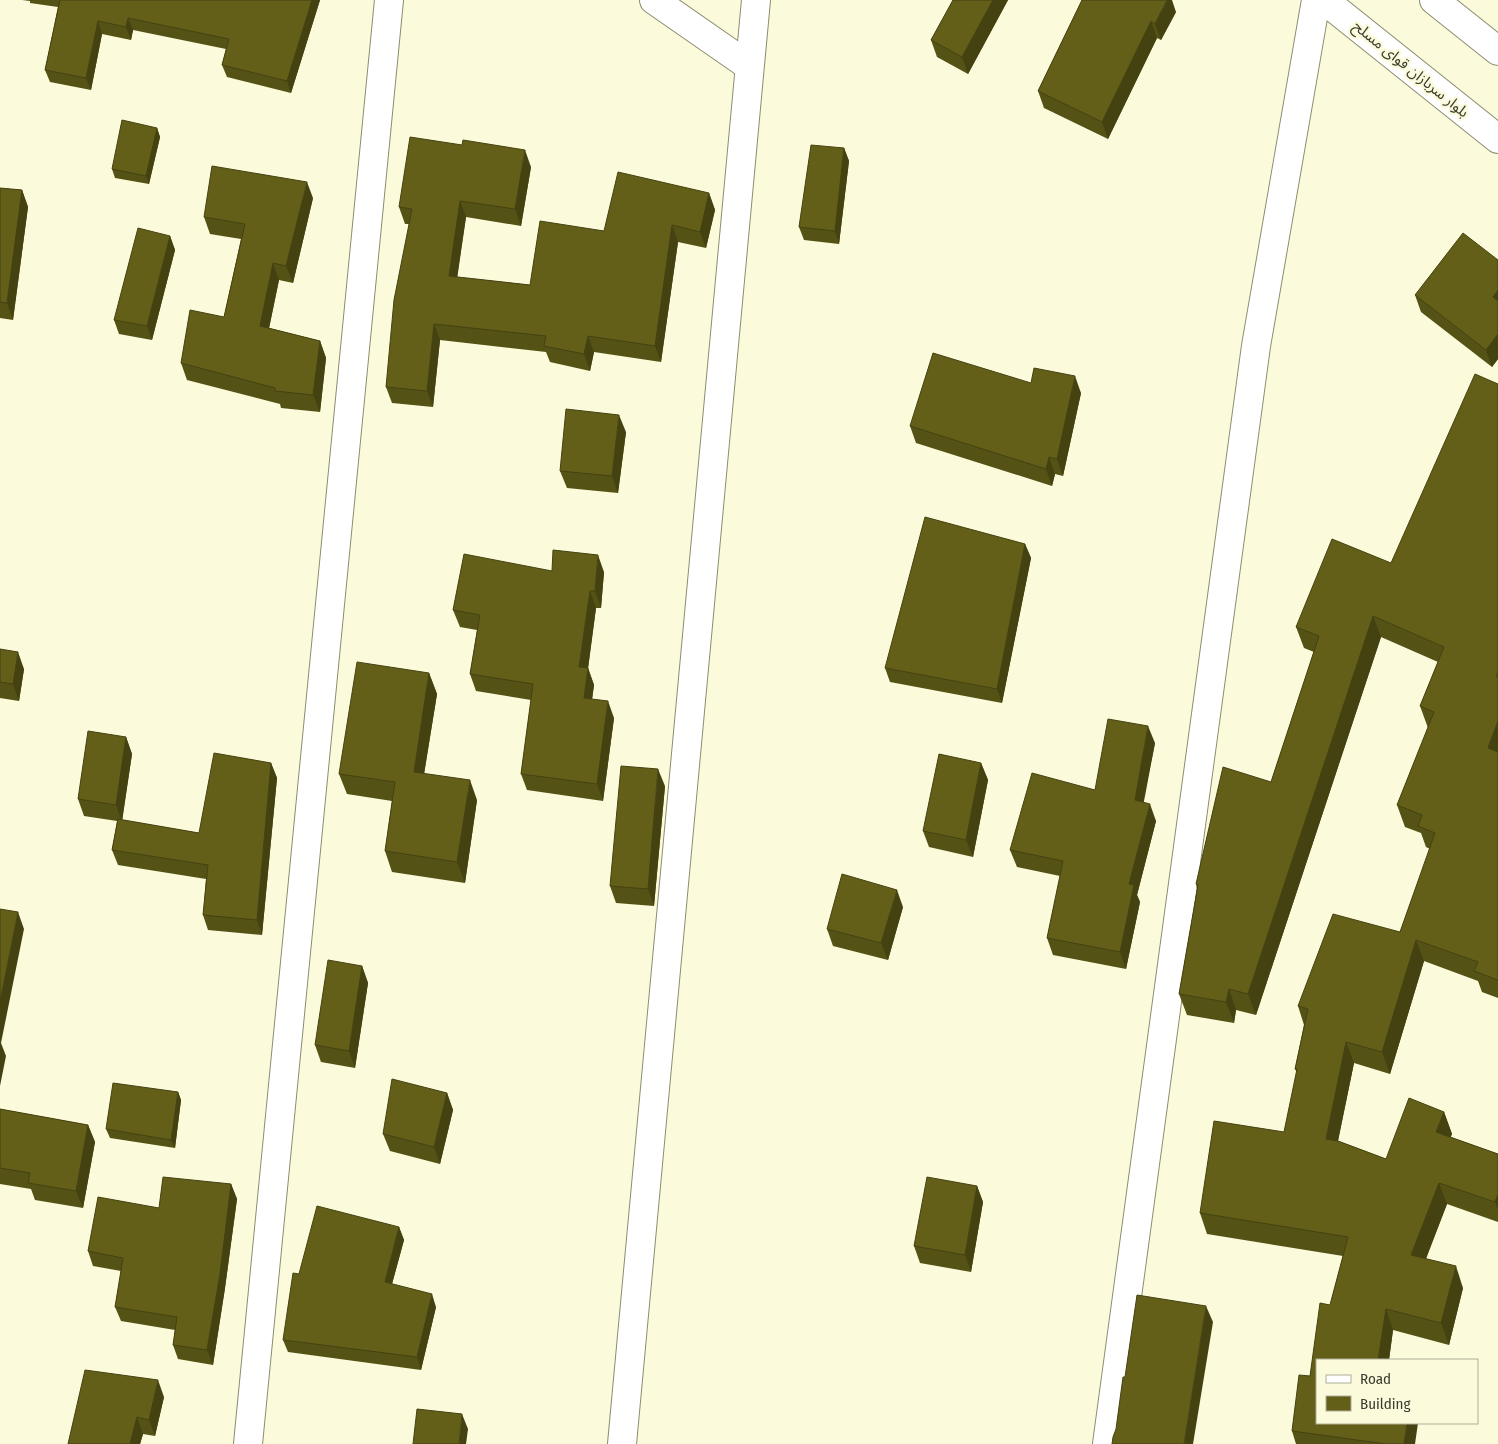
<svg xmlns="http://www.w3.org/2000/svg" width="1498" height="1444" font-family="'Fira Sans Condensed','Noto Sans Arabic',sans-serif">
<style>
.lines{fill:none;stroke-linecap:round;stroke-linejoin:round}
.minor-casing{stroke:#8d8c70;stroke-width:30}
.secondary-casing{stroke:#8d8c70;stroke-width:30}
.minor{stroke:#fff;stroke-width:28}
.secondary{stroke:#fff;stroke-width:28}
.wall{fill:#555216}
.shaded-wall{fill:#454212}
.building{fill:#635f19;stroke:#454212}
.labels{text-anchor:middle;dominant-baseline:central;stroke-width:5;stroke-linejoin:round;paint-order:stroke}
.street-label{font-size:15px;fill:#3b3b2f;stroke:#fbfbdc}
</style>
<rect width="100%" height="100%" fill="#fbfbdc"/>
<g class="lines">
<!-- minor casing -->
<g class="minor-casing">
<g id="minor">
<polyline points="654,0 749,66"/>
<polyline points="248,1444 389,0"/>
<polyline points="622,1444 756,0"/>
<polyline points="1107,1444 1256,346 1316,0"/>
</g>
</g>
<!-- secondary casing -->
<g class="secondary-casing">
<g id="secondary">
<polyline points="1324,0 1498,139"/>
<polyline points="1434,0 1498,51"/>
</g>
</g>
<!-- minor -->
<use href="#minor" class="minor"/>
<!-- secondary -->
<use href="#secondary" class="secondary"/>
</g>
<!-- wall -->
<g class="wall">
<polygon points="22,0 320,0 291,93 227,77 222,65 226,49 133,30 131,40 102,34 91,90 50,82 45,70 58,7 30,3 30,1"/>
<polygon points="953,0 1008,0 968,74 937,57 931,40"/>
<polygon points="1082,0 1176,12 1161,40 1157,38 1108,139 1044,108 1038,91"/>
<polygon points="157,128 160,137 149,184 115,178 112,169"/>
<polygon points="844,148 849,161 839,244 804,240 799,227"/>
<polygon points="531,167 521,226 466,217 457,277 530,285 604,231 709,193 715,210 706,248 678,242 661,362 594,352 590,371 550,362 546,352 440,340 433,407 392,403 386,387 409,224 405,224 399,207"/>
<polygon points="0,188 22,190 28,207 13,320 0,318"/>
<polygon points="313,198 293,283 279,280 269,328 320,341 326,358 320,412 281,408 280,404 187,380 181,363 224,317 241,239 210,234 204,217"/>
<polygon points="170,236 175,250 152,340 119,334 114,320"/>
<polygon points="1498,260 1498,359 1492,367 1421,312 1415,295"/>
<polygon points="1031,383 1081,393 1063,476 1055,474 1052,486 916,443 910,426"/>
<polygon points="1498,384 1498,998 1482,992 1478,981 1424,961 1390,1074 1354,1063 1338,1141 1386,1159 1444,1112 1452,1134 1450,1137 1498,1154 1498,1222 1447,1204 1426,1259 1463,1288 1449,1345 1393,1330 1389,1360 1317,1360 1415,1444 1296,1444 1292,1431 1310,1376 1330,1305 1343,1256 1207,1234 1200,1213 1284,1132 1297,1073 1295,1069 1304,1025 1298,1006 1400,932 1430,849 1426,847 1421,833 1405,827 1397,805 1428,728 1420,706 1438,662 1381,637 1256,1015 1236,1010 1234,1023 1187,1015 1179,994 1197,889 1196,884 1271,782 1314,652 1304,648 1296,627 1391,563"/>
<polygon points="626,432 618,493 567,488 560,471"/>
<polygon points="1025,544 1031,558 1002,703 890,682 885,668"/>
<polygon points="552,571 604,572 601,608 596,608 588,668 594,685 592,699 614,718 603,801 527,790 521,774 531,700 476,691 470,674 477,630 460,627 453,610"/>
<polygon points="0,649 24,669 19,701 0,698"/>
<polygon points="429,673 437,694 424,774 477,800 465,883 392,872 385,851 392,801 347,794 339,774"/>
<polygon points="126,737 132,754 122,820 199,833 271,763 277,778 262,935 208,930 203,915 206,879 118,865 112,850 117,821 84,816 78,799"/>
<polygon points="1155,743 1143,802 1156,821 1137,895 1140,902 1126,969 1053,955 1047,938 1060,876 1017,867 1010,850 1095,790"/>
<polygon points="981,763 988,780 973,857 929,847 923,831"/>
<polygon points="665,786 654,906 616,903 610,886"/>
<polygon points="903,907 888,960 833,946 827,929"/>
<polygon points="362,966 368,983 355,1068 321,1062 315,1045"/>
<polygon points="178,1092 181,1100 175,1148 110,1138 106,1129"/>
<polygon points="447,1093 453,1110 440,1164 390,1151 383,1134"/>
<polygon points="0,1109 88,1125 95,1142 83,1208 35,1200 31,1189 0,1184"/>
<polygon points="231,1184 237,1199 225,1288 213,1365 178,1359 173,1345 175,1330 121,1321 115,1307 121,1271 93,1266 88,1251 159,1208"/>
<polygon points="977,1186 983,1202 971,1272 920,1263 914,1246"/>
<polygon points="399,1227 404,1240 392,1284 436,1307 421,1370 288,1352 283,1340 299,1274"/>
<polygon points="164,1397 155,1436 143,1434 140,1444 68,1444"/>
</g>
<!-- shaded-wall -->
<g class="shaded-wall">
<polygon points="312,0 320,0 291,93 287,81"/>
<polygon points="993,0 1008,0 968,74 962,57"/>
<polygon points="1167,0 1172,0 1176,12 1161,40 1155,24"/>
<polygon points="128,18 133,30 131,40 126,27"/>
<polygon points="98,21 102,34 91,90 86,78"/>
<polygon points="1151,21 1157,38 1108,139 1102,122"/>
<polygon points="157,128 160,137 149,184 146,176"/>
<polygon points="844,148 849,161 839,244 835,231"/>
<polygon points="525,150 531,167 521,226 515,209"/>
<polygon points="307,182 313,198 293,283 286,266"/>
<polygon points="22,190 28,207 13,320 7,303"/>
<polygon points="709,193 715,210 706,248 700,232"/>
<polygon points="460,201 466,217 455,293 449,276"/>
<polygon points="672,225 678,242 661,362 655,346"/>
<polygon points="170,236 175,250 152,340 147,326"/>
<polygon points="273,263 279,280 266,343 260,326"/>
<polygon points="1498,290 1498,312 1493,297"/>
<polygon points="434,324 440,340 433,407 427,391"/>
<polygon points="1498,334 1498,359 1492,367 1486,350"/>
<polygon points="588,336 594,352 590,371 584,354"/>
<polygon points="320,341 326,358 320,412 313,395"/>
<polygon points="1075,376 1081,393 1063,476 1057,459"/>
<polygon points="619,415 626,432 618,493 612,476"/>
<polygon points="1049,457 1055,474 1052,486 1046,469"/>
<polygon points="1025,544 1031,558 1002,703 997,689"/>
<polygon points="598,555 604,572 601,608 595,591"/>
<polygon points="590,591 596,608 586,684 579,667"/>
<polygon points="1373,616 1381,637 1256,1015 1248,994"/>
<polygon points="18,652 24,669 19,701 13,684"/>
<polygon points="588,668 594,685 590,715 584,698"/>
<polygon points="429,673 437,694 421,793 414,772"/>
<polygon points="608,701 614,718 603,801 597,784"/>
<polygon points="1498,721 1498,763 1488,748"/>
<polygon points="1148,726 1155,743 1141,817 1135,800"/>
<polygon points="126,737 132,754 122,822 116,805"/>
<polygon points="271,763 277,778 262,935 257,920"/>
<polygon points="981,763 988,780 973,857 966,840"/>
<polygon points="658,769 665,786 654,906 648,889"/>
<polygon points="470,780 477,800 465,883 457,862"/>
<polygon points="1150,804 1156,821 1137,895 1140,902 1126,969 1120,952 1129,884"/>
<polygon points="897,890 903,907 888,960 881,943"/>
<polygon points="18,912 24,929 1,1043 6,1056 0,1086 0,1001"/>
<polygon points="1416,940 1424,961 1390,1074 1382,1052"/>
<polygon points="362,966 368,983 355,1068 349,1051"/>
<polygon points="1229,989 1236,1010 1234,1023 1226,1002"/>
<polygon points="1346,1042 1354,1063 1334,1160 1326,1139"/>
<polygon points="178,1092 181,1100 175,1148 171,1140"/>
<polygon points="447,1093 453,1110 440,1164 434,1147"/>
<polygon points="1444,1112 1452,1134 1444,1154 1436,1132"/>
<polygon points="88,1125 95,1142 83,1208 76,1191"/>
<polygon points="1439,1183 1447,1204 1419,1276 1411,1255"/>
<polygon points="231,1184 237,1199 225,1288 213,1365 207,1350"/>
<polygon points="977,1186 983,1202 971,1272 965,1255"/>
<polygon points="1498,1194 1498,1210 1495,1202"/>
<polygon points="399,1227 404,1240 389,1295 385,1282"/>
<polygon points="1456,1266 1463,1288 1449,1345 1441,1323"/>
<polygon points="432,1294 436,1307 421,1370 417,1357"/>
<polygon points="1206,1306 1213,1322 1193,1444 1184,1444"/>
<polygon points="1386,1309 1393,1330 1389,1360 1378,1360"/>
<polygon points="158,1380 164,1397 155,1436 149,1420"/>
<polygon points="462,1414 468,1429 466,1444 459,1444"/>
<polygon points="137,1417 143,1434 140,1444 130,1444"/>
<polygon points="1407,1423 1418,1423 1415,1444 1404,1444"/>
</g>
<!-- building -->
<g class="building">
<polygon points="60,0 312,0 287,81 222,65 229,39 128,18 126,27 98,21 86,78 45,70"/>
<polygon points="953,0 993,0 962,57 931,40"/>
<polygon points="1082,0 1167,0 1155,24 1151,21 1102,122 1038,91"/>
<polygon points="122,120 157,128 146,176 112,169"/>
<polygon points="410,137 462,145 463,140 525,150 515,209 460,201 449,276 530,285 540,221 604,231 618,172 709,193 700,232 672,225 655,346 588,336 584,354 544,346 546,336 434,324 427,391 386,387 394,300 412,209 399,207"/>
<polygon points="811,145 844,148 835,231 799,227"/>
<polygon points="212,166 307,182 286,266 273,263 260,326 320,341 313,395 275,391 275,388 181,363 190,310 224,317 245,224 204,217"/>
<polygon points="0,188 22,190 7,303 0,302"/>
<polygon points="138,228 170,236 147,326 114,320"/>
<polygon points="1463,233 1498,260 1498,290 1493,297 1498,301 1498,334 1486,350 1415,295"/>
<polygon points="933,353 1031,383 1034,368 1075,376 1057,459 1049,457 1046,469 910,426"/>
<polygon points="1475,374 1498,384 1498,672 1496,676 1498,677 1498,721 1488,748 1498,752 1498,980 1474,971 1478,962 1416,940 1382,1052 1346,1042 1326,1139 1338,1141 1386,1159 1409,1098 1444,1112 1436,1132 1498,1154 1498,1194 1495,1202 1439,1183 1411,1255 1456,1266 1441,1323 1386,1309 1378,1360 1317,1360 1317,1423 1407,1423 1404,1444 1386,1444 1292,1431 1299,1375 1310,1376 1320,1303 1330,1305 1348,1237 1200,1213 1214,1121 1284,1132 1297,1069 1295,1069 1308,1009 1298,1006 1333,914 1400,932 1435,833 1418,826 1422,815 1397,805 1434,712 1420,706 1444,647 1373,616 1248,994 1229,989 1226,1002 1179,994 1198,885 1196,884 1223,767 1271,782 1319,636 1296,627 1332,539 1391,563"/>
<polygon points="566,409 619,415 612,476 560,471"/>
<polygon points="925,517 1025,544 997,689 885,668"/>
<polygon points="553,550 598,555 595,591 590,591 579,667 588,668 584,698 608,701 597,784 521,774 533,684 470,674 480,615 453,610 464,554 552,571"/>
<polygon points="0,649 18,652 13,684 0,682"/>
<polygon points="357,662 429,673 414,772 470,780 457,862 385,851 395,782 339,774"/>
<polygon points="1108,719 1148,726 1135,800 1150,804 1129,884 1134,885 1120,952 1047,938 1063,861 1010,850 1032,773 1095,790"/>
<polygon points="88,731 126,737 116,805 78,799"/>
<polygon points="214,753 271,763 257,920 203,915 208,865 112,850 118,819 199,833"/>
<polygon points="939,754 981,763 966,840 923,831"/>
<polygon points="621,766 658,769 648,889 610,886"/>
<polygon points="842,874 897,890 881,943 827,929"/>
<polygon points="0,909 18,912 0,1001"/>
<polygon points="328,960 362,966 349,1051 315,1045"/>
<polygon points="392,1079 447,1093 434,1147 383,1134"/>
<polygon points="113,1083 178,1092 171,1140 106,1129"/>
<polygon points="0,1109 88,1125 76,1191 28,1183 30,1173 0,1168"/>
<polygon points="163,1177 231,1184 220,1274 207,1350 173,1345 177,1317 115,1307 123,1258 88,1251 98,1197 159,1208"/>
<polygon points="927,1177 977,1186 965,1255 914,1246"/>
<polygon points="317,1206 399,1227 385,1282 432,1294 417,1357 283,1340 293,1273 299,1274"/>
<polygon points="1137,1295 1206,1306 1184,1444 1112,1444 1113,1437 1116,1429 1123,1377 1125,1377"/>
<polygon points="85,1370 158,1380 149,1420 137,1417 130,1444 68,1444"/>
<polygon points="417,1409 462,1414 459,1444 413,1444"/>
</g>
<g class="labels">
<!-- street labels -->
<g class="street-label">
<text transform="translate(1411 69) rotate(39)">بلوار سربازان قوای مسلح</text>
</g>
</g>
<!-- legend -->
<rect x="1316" y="1359" width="162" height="65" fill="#fbfbdc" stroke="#aeae97"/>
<rect x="1326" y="1375" width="25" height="8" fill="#ffffff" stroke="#aeae97"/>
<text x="1360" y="1384" font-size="15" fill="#3b3b2f">Road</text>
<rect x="1326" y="1396" width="25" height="15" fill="#635f19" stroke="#aeae97"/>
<text x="1360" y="1409" font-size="15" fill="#3b3b2f">Building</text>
</svg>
